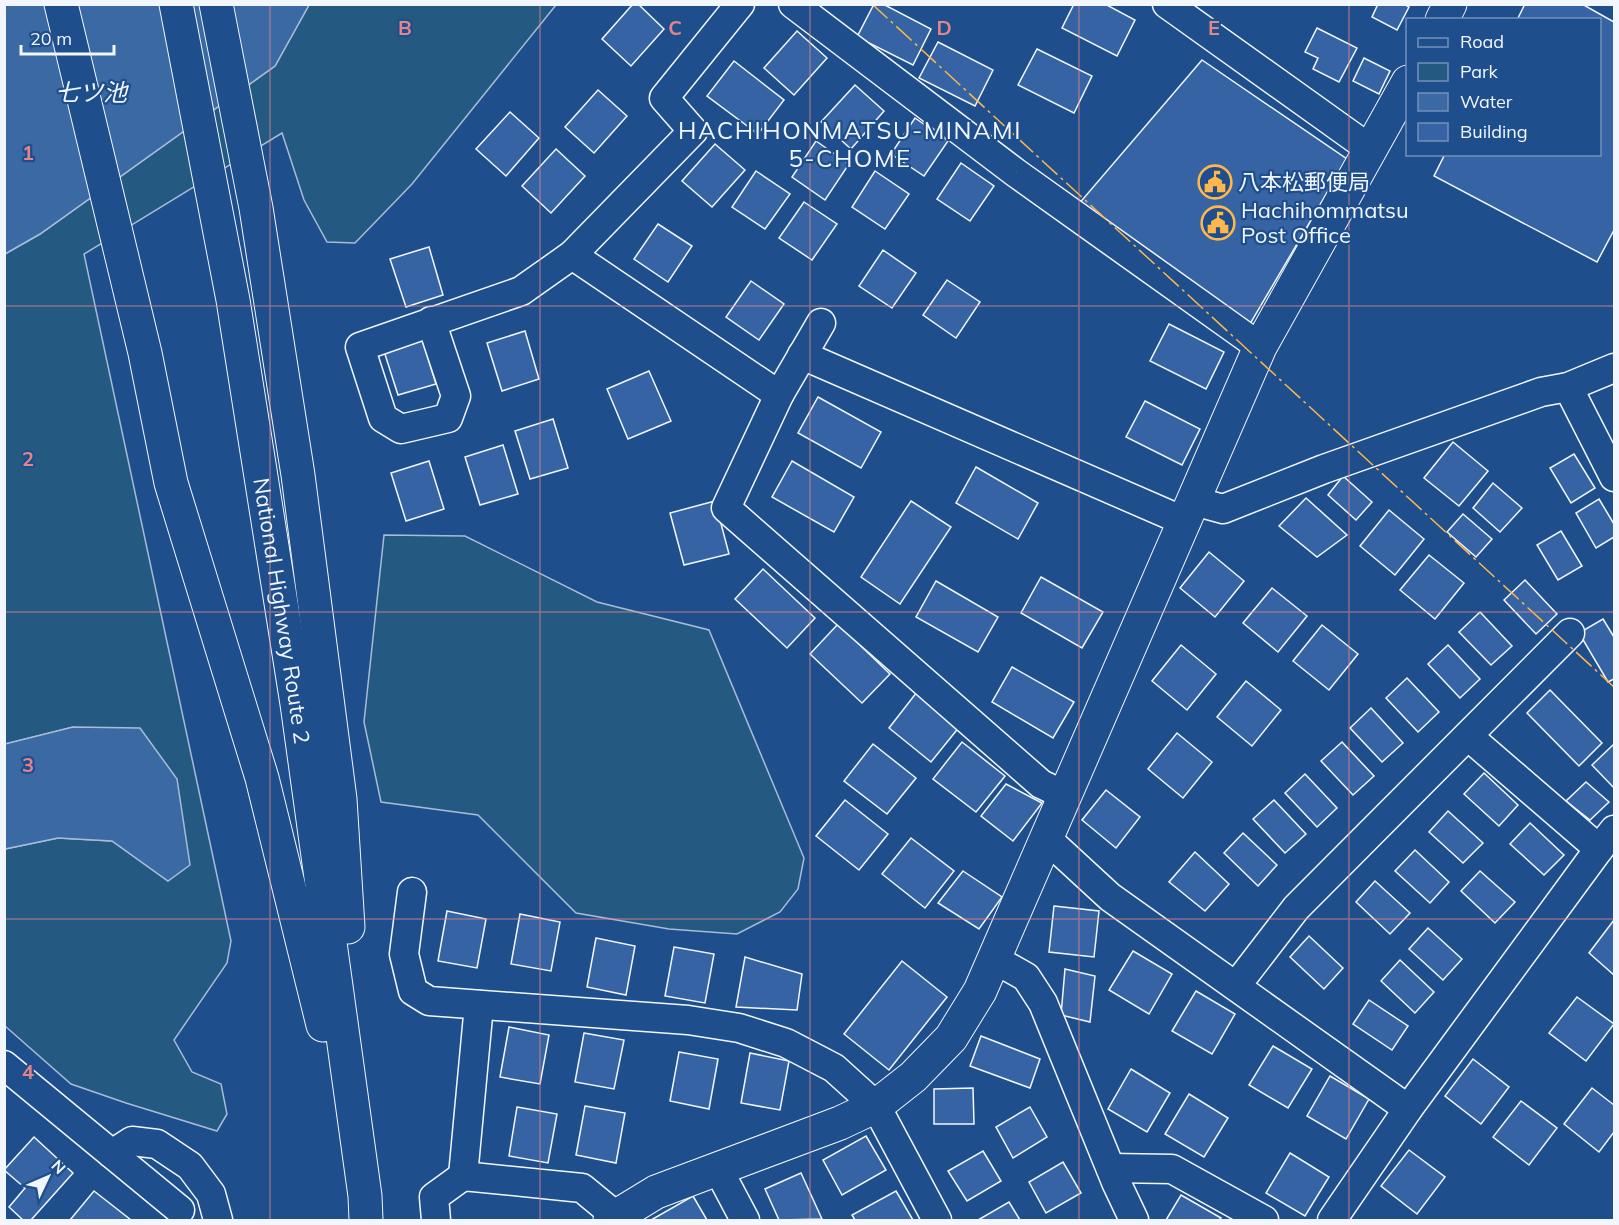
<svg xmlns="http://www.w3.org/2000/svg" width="1619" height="1225" font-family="Mulish,'Noto Sans JP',sans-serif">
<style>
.green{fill:#245a82;stroke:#a8bbd7;stroke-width:1.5}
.water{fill:#3b69a3;stroke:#a8bbd7;stroke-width:1.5}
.building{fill:#3563a3;stroke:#f2f6ff;stroke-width:1.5}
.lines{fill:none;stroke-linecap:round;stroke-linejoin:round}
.street-casing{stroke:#f2f6ff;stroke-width:31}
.secondary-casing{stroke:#f2f6ff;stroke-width:35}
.highway-casing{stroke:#f2f6ff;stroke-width:35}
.street{stroke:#1f4e8c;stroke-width:28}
.secondary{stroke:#1f4e8c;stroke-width:33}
.highway{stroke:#1f4e8c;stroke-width:33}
.power{stroke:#ffb74d;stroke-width:1.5;stroke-dasharray:21 4.5 3 4.5;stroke-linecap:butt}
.grid{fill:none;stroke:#e38589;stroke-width:1.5;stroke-opacity:0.55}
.labels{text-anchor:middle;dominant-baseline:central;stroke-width:4.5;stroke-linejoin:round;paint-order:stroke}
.poi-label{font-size:22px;fill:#f2f6ff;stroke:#1f4e8c;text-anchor:start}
.street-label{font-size:22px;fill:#f2f6ff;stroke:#1f4e8c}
.water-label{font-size:24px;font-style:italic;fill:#f2f6ff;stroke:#1f4e8c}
.neighbourhood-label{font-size:24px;letter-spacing:1.5px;fill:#f2f6ff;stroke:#1f4e8c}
.grid-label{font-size:20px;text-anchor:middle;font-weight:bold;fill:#e38589;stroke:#1f4e8c;stroke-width:4.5;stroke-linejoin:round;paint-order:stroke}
</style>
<rect width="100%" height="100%" fill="#1f4e8c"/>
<!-- green -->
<g class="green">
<polygon points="309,5 556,5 412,184 355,243 327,242 304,200 282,133 84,254 231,941 227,963 174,1040 192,1072 221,1084 227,1114 217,1131 126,1103 71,1084 5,1026 5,849 58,838 112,841 168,881 73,727 5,744 5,254 40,234 275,66"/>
<polygon points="384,535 465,536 597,602 709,630 804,858 798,889 780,912 737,934 669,929 576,913 478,815 381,802 364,722"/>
</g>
<!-- water -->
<g class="water">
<polygon points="5,5 309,5 275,66 40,234 5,254"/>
<polygon points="73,727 140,728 177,779 190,865 168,881 112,841 58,838 5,849 5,744"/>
</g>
<!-- building -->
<g class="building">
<polygon points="633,4 638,4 664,29 631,66 602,39"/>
<polygon points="874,4 883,4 931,29 913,65 857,37"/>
<polygon points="1074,4 1105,4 1135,20 1117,56 1062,28"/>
<polygon points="1378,4 1404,4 1409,7 1397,30 1372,17"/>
<polygon points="1525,4 1582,4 1614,22 1614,230 1597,262 1434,176 1445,154 1600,154 1600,20 1517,20"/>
<polygon points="1317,28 1357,48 1339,82 1313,69 1318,58 1305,52"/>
<polygon points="797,31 827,58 794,95 764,68"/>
<polygon points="938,42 993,70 975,106 919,78"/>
<polygon points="1037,49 1092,76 1074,113 1018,85"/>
<polygon points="1364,58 1390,71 1379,94 1353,81"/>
<polygon points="1202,60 1347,159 1250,324 1077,206"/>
<polygon points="734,61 784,100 758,134 707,96"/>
<polygon points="855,85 884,111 851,149 821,122"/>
<polygon points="598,90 627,116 594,153 565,127"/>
<polygon points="510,112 539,138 506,176 476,149"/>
<polygon points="915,118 948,141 924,176 891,154"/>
<polygon points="816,141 849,164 825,200 792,177"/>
<polygon points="715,144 745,170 712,207 682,181"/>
<polygon points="556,149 585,176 551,213 522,186"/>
<polygon points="961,163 994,186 970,221 937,199"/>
<polygon points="756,171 790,194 765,229 732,207"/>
<polygon points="875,171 909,194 885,229 852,207"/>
<polygon points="804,202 837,224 812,260 779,238"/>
<polygon points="658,224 692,246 668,282 634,259"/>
<polygon points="429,247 443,295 406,307 390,259"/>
<polygon points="883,250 916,273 892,308 859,286"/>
<polygon points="947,280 980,302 956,338 923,315"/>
<polygon points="751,281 784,304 759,340 726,317"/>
<polygon points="1169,324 1224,352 1206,389 1150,361"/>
<polygon points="525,331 539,379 502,391 487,343"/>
<polygon points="421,336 436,384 398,395 383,348"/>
<polygon points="649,371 671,421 628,439 607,389"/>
<polygon points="818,397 881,432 861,468 798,433"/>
<polygon points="1145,401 1200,429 1182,465 1126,437"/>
<polygon points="553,419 568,468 530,479 515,431"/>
<polygon points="1453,442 1488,471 1459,506 1424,478"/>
<polygon points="503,445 518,494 480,505 465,457"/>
<polygon points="1574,454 1595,488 1571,503 1550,468"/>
<polygon points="429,461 444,509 406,521 391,473"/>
<polygon points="792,461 854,497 834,532 772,497"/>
<polygon points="976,467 1038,503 1018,539 956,503"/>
<polygon points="1343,476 1372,502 1356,520 1328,495"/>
<polygon points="1493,483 1522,508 1500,532 1473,508"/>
<polygon points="1306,498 1347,535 1317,557 1279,526"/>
<polygon points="1599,499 1614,524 1614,537 1596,548 1576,513"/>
<polygon points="715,501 729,554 684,565 670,513"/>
<polygon points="911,501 951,527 900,604 861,577"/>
<polygon points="1389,510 1424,539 1395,575 1360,546"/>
<polygon points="1463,514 1492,539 1476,557 1447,532"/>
<polygon points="1561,531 1582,566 1558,580 1537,545"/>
<polygon points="1209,552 1244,581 1215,617 1180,588"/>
<polygon points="1429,555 1464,583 1435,619 1400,590"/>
<polygon points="763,569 815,618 787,648 735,599"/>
<polygon points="1041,577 1103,612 1082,648 1021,613"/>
<polygon points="1525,580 1557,614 1536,634 1504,600"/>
<polygon points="936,581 998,617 978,652 916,617"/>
<polygon points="1272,588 1307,616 1278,652 1243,623"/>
<polygon points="1480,612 1512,646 1491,665 1459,632"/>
<polygon points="1603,619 1614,637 1614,679 1608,682 1579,633"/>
<polygon points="838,624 890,674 862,703 810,654"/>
<polygon points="1322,625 1358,654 1329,690 1293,661"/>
<polygon points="1181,645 1216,674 1187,710 1152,681"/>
<polygon points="1448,645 1480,679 1460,698 1428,664"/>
<polygon points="1012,667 1074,702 1053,738 992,702"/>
<polygon points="1407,678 1439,712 1418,732 1386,698"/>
<polygon points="1246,681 1281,710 1252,746 1217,717"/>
<polygon points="1550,690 1602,743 1579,766 1527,713"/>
<polygon points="917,692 960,726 931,762 889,728"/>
<polygon points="1371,708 1403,743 1382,762 1350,728"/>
<polygon points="1177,733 1212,762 1183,798 1148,769"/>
<polygon points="962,742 1005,776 976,812 933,779"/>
<polygon points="1342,742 1374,776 1353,795 1321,761"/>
<polygon points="873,744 916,778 887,814 844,781"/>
<polygon points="1613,745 1614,747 1614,788 1592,765"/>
<polygon points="1484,773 1518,805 1499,826 1464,794"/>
<polygon points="1305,774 1337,808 1317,827 1285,793"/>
<polygon points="1586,782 1609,802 1590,820 1566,801"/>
<polygon points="1006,784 1042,803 1013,841 981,816"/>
<polygon points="1106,790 1140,817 1116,848 1082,820"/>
<polygon points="845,800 888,834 859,870 816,836"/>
<polygon points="1274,800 1306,834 1285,853 1253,819"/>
<polygon points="1448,811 1483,843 1463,863 1429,832"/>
<polygon points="1530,823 1564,855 1544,875 1510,844"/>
<polygon points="1243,833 1277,865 1258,886 1224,853"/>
<polygon points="911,838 954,871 925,908 882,874"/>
<polygon points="1415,850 1449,882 1430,903 1395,871"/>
<polygon points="1195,852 1229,884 1205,911 1169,882"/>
<polygon points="963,871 1002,897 979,929 938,903"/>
<polygon points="1480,871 1515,902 1495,923 1461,891"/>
<polygon points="1375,881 1410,913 1390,934 1356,902"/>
<polygon points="1054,906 1099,911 1094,957 1049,952"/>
<polygon points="447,911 486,919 477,968 438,961"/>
<polygon points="520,914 560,922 551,971 511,964"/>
<polygon points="1614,920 1614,975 1589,953"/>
<polygon points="1428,928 1462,959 1443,980 1409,949"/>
<polygon points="1309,936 1343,968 1324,989 1290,957"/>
<polygon points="596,938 635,946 626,995 587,987"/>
<polygon points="674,947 714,954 705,1003 665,996"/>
<polygon points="1133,951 1172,974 1149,1014 1109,990"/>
<polygon points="745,957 802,974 797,1010 736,1007"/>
<polygon points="1400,960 1434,992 1415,1013 1381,981"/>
<polygon points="902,961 947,997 889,1070 844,1034"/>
<polygon points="1065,969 1095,976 1090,1022 1061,1015"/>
<polygon points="1196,991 1235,1014 1212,1054 1172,1031"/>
<polygon points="1577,997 1614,1024 1586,1061 1549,1033"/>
<polygon points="1369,1000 1408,1026 1392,1050 1353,1024"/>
<polygon points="509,1027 549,1035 540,1084 500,1077"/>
<polygon points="584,1033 624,1040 614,1089 575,1082"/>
<polygon points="981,1036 1040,1059 1030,1088 970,1066"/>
<polygon points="1273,1046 1312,1069 1288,1108 1249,1085"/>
<polygon points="679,1052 718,1059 709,1109 670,1101"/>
<polygon points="750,1053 789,1061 780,1110 741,1103"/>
<polygon points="1473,1059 1509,1087 1481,1124 1445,1096"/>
<polygon points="1131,1069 1170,1093 1147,1132 1108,1109"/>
<polygon points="1330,1076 1369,1099 1346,1139 1307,1116"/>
<polygon points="973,1088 974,1124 934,1124 934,1089"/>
<polygon points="1592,1088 1614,1105 1614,1132 1599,1152 1564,1124"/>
<polygon points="1189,1094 1228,1118 1204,1157 1165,1134"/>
<polygon points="1521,1101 1557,1128 1529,1165 1493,1137"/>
<polygon points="585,1106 625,1113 616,1163 576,1155"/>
<polygon points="517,1107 557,1114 548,1163 509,1156"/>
<polygon points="1030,1107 1047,1137 1013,1158 996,1127"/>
<polygon points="866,1136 886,1170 842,1195 823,1160"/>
<polygon points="34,1137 73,1173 31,1220 23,1220 9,1207 25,1188 4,1170"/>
<polygon points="1409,1150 1445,1177 1417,1214 1381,1186"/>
<polygon points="983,1151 1001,1181 967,1201 948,1171"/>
<polygon points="1290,1153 1329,1177 1305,1216 1266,1193"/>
<polygon points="1063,1162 1081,1193 1046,1213 1029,1182"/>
<polygon points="801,1173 822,1219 779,1220 765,1189"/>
<polygon points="94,1191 131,1220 70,1220"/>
<polygon points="896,1191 913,1220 855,1220 852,1215"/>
<polygon points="1181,1195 1221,1218 1219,1220 1166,1220"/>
<polygon points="693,1196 707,1220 651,1220"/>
<polygon points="1009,1202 1020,1220 978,1220"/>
</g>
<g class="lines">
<!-- street casing -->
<g class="street-casing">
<g id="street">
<polyline points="793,4 1016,173 1260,347"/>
<polyline points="1167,4 1370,149"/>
<polyline points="572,255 779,395"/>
<polyline points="431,321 456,396 448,418 401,429 383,418 360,347 521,291 572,255 693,131 664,98 740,4"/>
<polyline points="821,323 779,395 726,508 1041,784 1066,796"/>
<polyline points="802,355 1186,522"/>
<polyline points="1568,387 1614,477"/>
<polyline points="1194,501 1223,509 1324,469 1541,392 1568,387 1614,368"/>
<polyline points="1468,736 1599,849"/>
<polyline points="1047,839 1110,897 1408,1109"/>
<polyline points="412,892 404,954 413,991 429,1001 688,1020 739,1028 786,1043 834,1068 876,1106 937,1220"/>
<polyline points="994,959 1026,977 1043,1003 1116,1182 1134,1220"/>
<polyline points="1236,986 1296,908 1570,633"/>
<polyline points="4,1065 112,1154 132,1141 157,1144 190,1166 211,1194 218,1220"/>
<polyline points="112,1154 180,1210"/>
<polyline points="1111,1168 1172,1169 1264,1220"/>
<polyline points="718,1169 745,1220"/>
<polyline points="463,1176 479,1005"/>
<polyline points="436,1220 434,1197 463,1176 582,1188 616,1216"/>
<polyline points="1332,1220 1408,1109 1599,849 1614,830"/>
</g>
</g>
<!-- secondary casing -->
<g class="secondary-casing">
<g id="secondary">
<polyline points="1442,20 1450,4"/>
<polyline points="610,1220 656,1192 840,1123 876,1106 913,1077 951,1038 980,991 1260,347 1408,82"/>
</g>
</g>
<!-- highway casing -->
<g class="highway-casing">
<g id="highway">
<polyline points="61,4 145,353 171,483 262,778 323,1025"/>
<path id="s1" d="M176,4L233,300L297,704L365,1196L366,1220"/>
<polyline points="216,4 256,208 298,475 340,799 348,927"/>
</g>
</g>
<!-- street -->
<use href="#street" class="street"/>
<!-- secondary -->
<use href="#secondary" class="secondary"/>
<!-- highway -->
<use href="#highway" class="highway"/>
<!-- power -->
<polyline class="power" points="872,4 1614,687"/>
</g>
<!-- grid -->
<path class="grid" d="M270,4V1220M540,4V1220M810,4V1220M1079,4V1220M1349,4V1220M4,306H1614M4,612H1614M4,919H1614"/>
<!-- icons -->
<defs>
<g id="civic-ring" transform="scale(1.725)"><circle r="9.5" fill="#1f4e8c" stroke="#ffb74d" stroke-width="1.5"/><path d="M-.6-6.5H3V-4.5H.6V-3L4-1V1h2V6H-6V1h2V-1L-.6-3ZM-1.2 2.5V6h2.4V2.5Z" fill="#ffb74d"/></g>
</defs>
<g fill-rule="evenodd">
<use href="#civic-ring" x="1215" y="182"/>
<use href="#civic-ring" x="1218" y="223"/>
</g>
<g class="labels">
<!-- poi labels -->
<g class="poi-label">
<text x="1238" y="182">八本松郵便局</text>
<text x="1241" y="210">Hachihommatsu<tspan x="1241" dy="25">Post Office</tspan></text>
</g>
<!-- street labels -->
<g class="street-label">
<text stroke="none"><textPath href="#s1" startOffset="616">National Highway Route 2</textPath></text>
</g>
<!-- water labels -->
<g class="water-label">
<text x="91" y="92">七ツ池</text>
</g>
<!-- neighbourhood labels -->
<g class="neighbourhood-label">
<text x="850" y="130">HACHIHONMATSU-MINAMI<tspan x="850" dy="28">5-CHOME</tspan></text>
</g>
</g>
<g class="grid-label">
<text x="405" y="35">B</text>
<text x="675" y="35">C</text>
<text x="944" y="35">D</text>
<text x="1214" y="35">E</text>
<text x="28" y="160">1</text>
<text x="28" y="466">2</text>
<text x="28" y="772">3</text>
<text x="28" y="1079">4</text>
</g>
<!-- border -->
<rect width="1619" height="1225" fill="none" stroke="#f2f6ff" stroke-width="12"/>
<!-- legend -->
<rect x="1406" y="18" width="195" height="138" fill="#1f4e8c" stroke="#7391ba" stroke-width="1.5"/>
<rect x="1418" y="38" width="30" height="9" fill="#1f4e8c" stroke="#7391ba" stroke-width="1.5"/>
<text x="1460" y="48" font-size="18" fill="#f2f6ff">Road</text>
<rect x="1418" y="63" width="30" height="18" fill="#245a82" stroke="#7391ba" stroke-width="1.5"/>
<text x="1460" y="78" font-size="18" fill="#f2f6ff">Park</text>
<rect x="1418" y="93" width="30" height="18" fill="#3b69a3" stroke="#7391ba" stroke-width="1.5"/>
<text x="1460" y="108" font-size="18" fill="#f2f6ff">Water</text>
<rect x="1418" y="123" width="30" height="18" fill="#3563a3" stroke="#7391ba" stroke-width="1.5"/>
<text x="1460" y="138" font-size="18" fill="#f2f6ff">Building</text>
<!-- north arrow -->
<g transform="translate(48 1177) rotate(46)" stroke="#1f4e8c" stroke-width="4.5" paint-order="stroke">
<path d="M0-4.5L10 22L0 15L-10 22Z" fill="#f2f6ff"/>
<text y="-9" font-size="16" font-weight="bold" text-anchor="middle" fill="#f2f6ff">N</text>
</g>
<!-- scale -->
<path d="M21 45v9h93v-9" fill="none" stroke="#f2f6ff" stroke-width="3"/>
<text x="30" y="45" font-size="18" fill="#f2f6ff" stroke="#1f4e8c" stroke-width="4.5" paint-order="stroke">20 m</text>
</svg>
